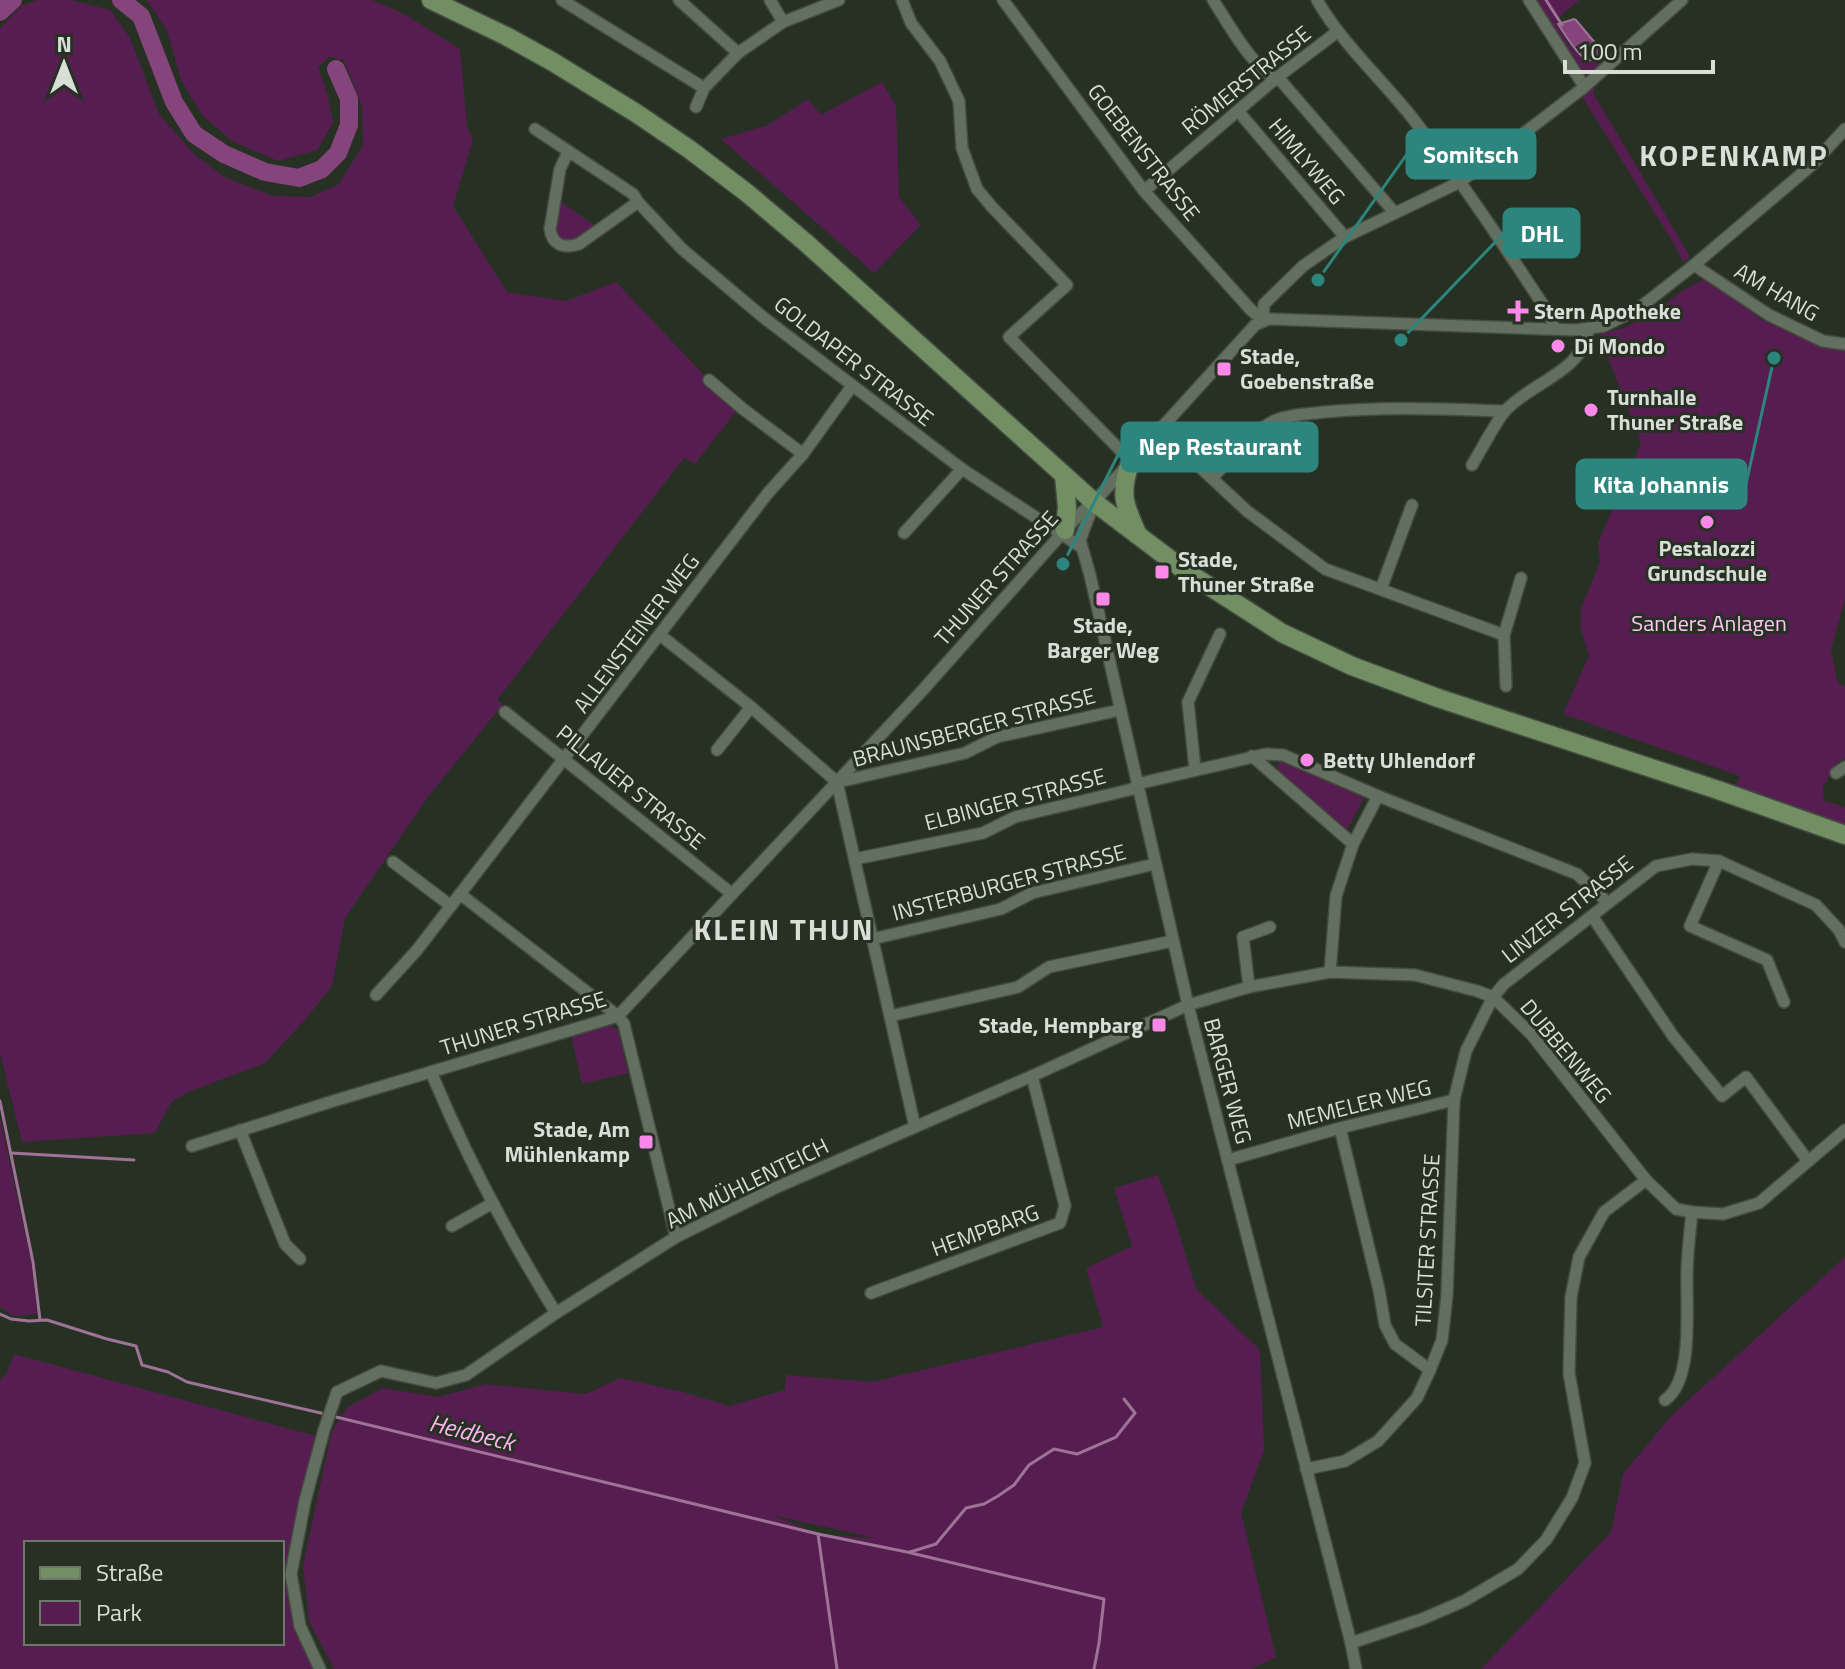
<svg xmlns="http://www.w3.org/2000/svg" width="1845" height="1669" font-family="'Titillium Web',sans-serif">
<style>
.green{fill:#561e50;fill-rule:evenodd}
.water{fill:#85457c;stroke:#9e7397;stroke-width:2}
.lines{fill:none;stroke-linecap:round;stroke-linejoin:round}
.stream{stroke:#9e7397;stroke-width:3}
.river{stroke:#85457c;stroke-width:18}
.street-casing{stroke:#444c41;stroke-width:14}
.primary-casing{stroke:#444c41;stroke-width:21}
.street{stroke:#64705f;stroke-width:11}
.primary{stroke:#728f64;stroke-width:18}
.poi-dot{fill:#f988e9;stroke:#273123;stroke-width:3}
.labels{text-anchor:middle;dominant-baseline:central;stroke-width:6;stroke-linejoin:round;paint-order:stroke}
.street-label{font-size:22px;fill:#d9dfd6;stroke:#273123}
.poi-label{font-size:22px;font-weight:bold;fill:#d9dfd6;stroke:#273123;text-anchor:start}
.park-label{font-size:22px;fill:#fdc6f4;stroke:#273123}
.water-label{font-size:24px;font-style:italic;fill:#fdb4f1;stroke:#273123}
.district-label{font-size:30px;font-weight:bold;letter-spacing:2px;fill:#d9dfd6;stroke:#273123}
.leader{fill:none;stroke:#2d867e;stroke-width:3}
.callout-dot{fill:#2d867e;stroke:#273123;stroke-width:3}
.callout{fill:#2d867e;stroke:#2d867e;stroke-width:3}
.callout-label{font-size:24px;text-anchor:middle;font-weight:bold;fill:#fff}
</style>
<rect width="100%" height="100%" fill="#273123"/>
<!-- green -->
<g class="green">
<polygon points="38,0 71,0 110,10 130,38 159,114 193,153 224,177 273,196 311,197 339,184 363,145 362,106 344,60 329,57 318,67 328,96 333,123 317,150 278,161 232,141 203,116 181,80 167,30 147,0 372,0 406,15 460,49 467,127 473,140 453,206 507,292 566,301 616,282 737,410 695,464 684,458 497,700 503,704 428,797 345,918 332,986 304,1021 265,1063 188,1092 171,1102 155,1133 22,1142 0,1053 0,28 22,5"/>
<path d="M1536,0H1579L1555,21C1566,39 1577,67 1601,60L1605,63L1588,79L1595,90L1593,93L1681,241L1690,257L1683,262L1674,244L1581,95L1580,73Z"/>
<polygon points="882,82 896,106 899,197 921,225 874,273 721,139 768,125 808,99 821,115"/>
<polygon points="560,201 597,227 570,243 559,241 555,228"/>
<polygon points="1706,278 1761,319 1821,346 1845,349 1845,599 1831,649 1837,681 1845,687 1845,758 1836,764 1823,787 1824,801 1845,807 1845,827 1735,789 1740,776 1563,714 1589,655 1581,631 1581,608 1600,562 1598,543 1641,443 1599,334 1624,328 1654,313 1682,291"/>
<polygon points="1280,760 1364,798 1347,830 1280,774 1277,767"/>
<polygon points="608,1024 618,1030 628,1073 582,1084 571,1035"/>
<polygon points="0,1118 31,1262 37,1314 14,1316 0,1307"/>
<path d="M1158,1175L1175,1220L1196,1289L1260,1350L1264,1450L1241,1513L1276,1657L1251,1669H334L309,1621L303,1565L332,1431L348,1407L383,1388L438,1397L486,1384L586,1394L620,1378L683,1392L729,1406L785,1390L786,1375L872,1382L1103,1327L1086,1268L1132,1246L1114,1188ZM772,1515L871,1537V1538L818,1534Z"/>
<polygon points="1845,1257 1845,1669 1481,1669 1611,1532 1623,1474 1671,1416"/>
<path d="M14,1354L316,1436L285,1573L296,1630L313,1669H0V1380L7,1373ZM26,1543H282V1643H26Z"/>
</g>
<!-- water -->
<path class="water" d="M1574,19L1576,20L1607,57C1601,59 1593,61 1587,60C1578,57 1564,33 1558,24Z"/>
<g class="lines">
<!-- stream -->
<g class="stream">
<polyline points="1546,0 1562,25"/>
<polyline points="0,1101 33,1262 40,1320"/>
<polyline points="11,1153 134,1160"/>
<polyline points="0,1314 11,1319 29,1321 47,1320 107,1339 136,1346 142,1365 168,1372 187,1382 325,1414"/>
<polyline points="332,1416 818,1534 837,1669"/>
<polyline points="818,1534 907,1552 1104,1599 1099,1643 1094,1669"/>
<polyline points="910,1552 936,1544 966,1508 984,1504 998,1496 1014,1485 1029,1465 1054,1449 1077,1454 1116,1437 1135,1413 1124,1399"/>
</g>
<!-- river -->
<g class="river">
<polyline points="121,0 141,16 174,102 194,134 224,154 265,172 299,178 322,169 338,153 349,125 349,99 336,69"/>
<polyline points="0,12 13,0"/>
</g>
<!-- street casing -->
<g class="street-casing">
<g id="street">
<polyline points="562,0 704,88"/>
<polyline points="679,0 738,53"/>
<polyline points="770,0 783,22"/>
<polyline points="902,0 911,23 940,61 959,101 962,148 977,189 992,207 1067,285 1009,337 1122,452"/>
<polyline points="1003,0 1144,191 1251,310 1263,320"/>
<path d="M1213,0C1230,26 1253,70 1282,82L1394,212"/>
<path d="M1317,0C1343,45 1382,79 1414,120C1463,183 1507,250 1551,317L1554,329"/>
<polyline points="1529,0 1582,83 1583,88"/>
<polyline points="696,107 704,88 738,53 783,22 839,0"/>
<polyline points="1238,111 1345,237"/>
<path d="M535,129L633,194L638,202L579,244C564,249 552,245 550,229L560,169L568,152"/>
<polyline points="1144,191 1275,79 1337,32"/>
<polyline points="638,202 682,249 763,317 962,469 1081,547"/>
<polyline points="1694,265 1769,315 1823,341 1845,344"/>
<polyline points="1263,320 1264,304 1303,266 1345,237 1460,182 1583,88 1682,0"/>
<polyline points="709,380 743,409 803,454"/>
<polyline points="1159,429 1247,511 1325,569 1504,635"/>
<path d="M1472,465C1482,449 1493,426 1505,411C1530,383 1584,371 1588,330"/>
<path d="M1212,478C1226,464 1259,426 1276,420C1291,414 1309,414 1325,412C1385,406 1445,409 1505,411"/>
<polyline points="1094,503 1080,540 1090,575 1188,1005 1351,1643 1356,1669"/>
<polyline points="904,533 962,469"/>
<polyline points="1381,589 1412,505"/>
<polyline points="660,635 751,707 837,782"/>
<polyline points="1506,686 1504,635 1521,578"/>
<polyline points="505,712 732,894"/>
<polyline points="717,750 751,707"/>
<polyline points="1252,756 1353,844"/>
<polyline points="1195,769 1188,702 1220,634"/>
<polyline points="1836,773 1845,767"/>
<polyline points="837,782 915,1127"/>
<polyline points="838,782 965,753 997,737 1120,710"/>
<polyline points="855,859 983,833 1015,817 1133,789 1137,784 1266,754 1283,755 1378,796 1577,874 1607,902"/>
<polyline points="1719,861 1690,926 1767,960 1784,1002"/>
<polyline points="393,862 451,906"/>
<polyline points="460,894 618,1016 624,1024 676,1237"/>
<polyline points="1592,916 1673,1036 1722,1096 1746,1077 1808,1161"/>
<polyline points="872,939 1001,909 1032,893 1155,864"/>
<polyline points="1330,972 1336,896 1353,844 1378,796"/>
<polyline points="1249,987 1243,937 1270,927"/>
<polyline points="376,995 417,950 768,493 803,454 852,386"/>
<polyline points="890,1016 1018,987 1049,967 1173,941"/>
<path d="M431,1072C466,1156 508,1236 556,1313"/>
<polyline points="1340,1128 1379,1290 1385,1325 1395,1344 1430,1370"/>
<polyline points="240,1130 285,1244 300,1259"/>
<polyline points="192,1146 330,1102 618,1016 921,692 1065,530 1081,513 1094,502 1255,325 1269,319 1576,330 1604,326 1638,309 1694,265 1813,164 1845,129"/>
<polyline points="1228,1160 1340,1128 1454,1100"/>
<polyline points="452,1226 493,1203"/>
<polyline points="871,1293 1060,1223 1065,1206 1032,1076"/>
<path d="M1665,1400C1694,1380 1686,1307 1687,1275C1687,1254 1690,1233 1692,1212"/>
<polyline points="1306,1469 1345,1461 1378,1441 1417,1398 1430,1370 1442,1340 1447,1295 1454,1100 1466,1051 1493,997 1504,984 1656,866 1692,859 1719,861 1816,905 1839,930 1845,942"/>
<polyline points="1351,1643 1422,1619 1464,1601 1518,1569 1546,1540 1572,1498 1585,1463 1569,1373 1571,1297 1579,1257 1604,1212 1646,1180"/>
<polyline points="320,1669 300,1626 291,1574 305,1501 324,1430 337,1392 381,1371 436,1383 466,1375 556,1313 676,1237 775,1188 1032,1076 1188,1005 1249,987 1330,972 1415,975 1477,991 1493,997 1531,1034 1646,1180 1676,1209 1692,1212 1723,1214 1759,1203 1845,1130"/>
</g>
</g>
<!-- primary casing -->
<g class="primary-casing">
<g id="primary">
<polyline points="431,0 506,36 553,62 636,113 689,149 747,193 805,242 1094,502 1184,570 1282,633 1352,666 1438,698 1718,790 1845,835"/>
<path d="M1131,460C1119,494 1124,504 1138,535"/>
<polyline points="1064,476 1067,507 1065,530"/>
</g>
</g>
<!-- street -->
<use href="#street" class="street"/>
<!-- primary -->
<use href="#primary" class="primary"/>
</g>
<!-- markers -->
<g class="poi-dot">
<path d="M1514 299h8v8h8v8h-8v8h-8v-8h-8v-8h8z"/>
<circle cx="1558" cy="346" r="8"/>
<rect x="1216" y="361" width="16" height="16" rx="4"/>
<circle cx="1591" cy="410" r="8"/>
<circle cx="1707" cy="522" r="8"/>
<rect x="1154" y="564" width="16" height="16" rx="4"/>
<rect x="1095" y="591" width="16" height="16" rx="4"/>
<circle cx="1307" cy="760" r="8"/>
<rect x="1151" y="1017" width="16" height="16" rx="4"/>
<rect x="638" y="1134" width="16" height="16" rx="4"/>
</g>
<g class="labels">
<!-- street labels -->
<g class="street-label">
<text transform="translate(1246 80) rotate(-39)">RÖMERSTRASSE</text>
<text transform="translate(1144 152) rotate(52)">GOEBENSTRASSE</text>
<text transform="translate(1307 161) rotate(50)">HIMLYWEG</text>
<text transform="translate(1777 292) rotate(30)">AM HANG</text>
<text transform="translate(854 361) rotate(38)">GOLDAPER STRASSE</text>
<text transform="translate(996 578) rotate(-48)">THUNER STRASSE</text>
<text transform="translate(636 633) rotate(-53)">ALLENSTEINER WEG</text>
<text transform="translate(974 727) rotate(-15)">BRAUNSBERGER STRASSE</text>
<text transform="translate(631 787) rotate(39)">PILLAUER STRASSE</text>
<text transform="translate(1015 799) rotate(-15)">ELBINGER STRASSE</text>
<text transform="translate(1009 882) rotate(-15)">INSTERBURGER STRASSE</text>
<text transform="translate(1567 909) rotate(-38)">LINZER STRASSE</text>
<text transform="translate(523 1023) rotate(-17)">THUNER STRASSE</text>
<text transform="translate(1566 1051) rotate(50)">DUBBENWEG</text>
<text transform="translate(1228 1081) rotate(75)">BARGER WEG</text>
<text transform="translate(1359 1104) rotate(-14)">MEMELER WEG</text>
<text transform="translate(747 1183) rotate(-26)">AM MÜHLENTEICH</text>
<text transform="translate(985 1230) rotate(-20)">HEMPBARG</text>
<text transform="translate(1427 1240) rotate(-87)">TILSITER STRASSE</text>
</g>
<!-- poi labels -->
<g class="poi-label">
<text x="1534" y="311">Stern Apotheke</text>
<text x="1574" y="346">Di Mondo</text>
<text x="1240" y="356">Stade,<tspan x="1240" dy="25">Goebenstraße</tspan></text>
<text x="1607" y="397">Turnhalle<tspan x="1607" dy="25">Thuner Straße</tspan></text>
<text x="1707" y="548" text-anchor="middle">Pestalozzi<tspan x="1707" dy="25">Grundschule</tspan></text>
<text x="1178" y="559">Stade,<tspan x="1178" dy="25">Thuner Straße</tspan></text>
<text x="1103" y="625" text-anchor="middle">Stade,<tspan x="1103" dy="25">Barger Weg</tspan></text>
<text x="1323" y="760">Betty Uhlendorf</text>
<text x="1143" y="1025" text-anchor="end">Stade, Hempbarg</text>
<text x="630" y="1129" text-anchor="end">Stade, Am<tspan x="630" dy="25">Mühlenkamp</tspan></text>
</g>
<!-- park labels -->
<g class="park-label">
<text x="1709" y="623">Sanders Anlagen</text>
</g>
<!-- water labels -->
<g class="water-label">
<text transform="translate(472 1432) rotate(14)">Heidbeck</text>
</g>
<!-- district labels -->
<g class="district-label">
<text x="1734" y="155">KOPENKAMP</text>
<text x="784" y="929">KLEIN THUN</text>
</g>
</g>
<!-- callouts -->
<path class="leader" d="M1318 280L1407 154M1401 340L1504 233M1063 564L1122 447M1774 358L1746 484"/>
<g class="callout-dot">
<circle cx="1318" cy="280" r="8"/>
<circle cx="1401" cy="340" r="8"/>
<circle cx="1063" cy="564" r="8"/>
<circle cx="1774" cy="358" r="8"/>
</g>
<g class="callout">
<rect x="1407" y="130" width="128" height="48" rx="8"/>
<rect x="1504" y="209" width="75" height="48" rx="8"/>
<rect x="1122" y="423" width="195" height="48" rx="8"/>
<rect x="1577" y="460" width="169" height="48" rx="8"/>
</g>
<g class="callout-label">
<text x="1471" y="163">Somitsch</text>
<text x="1542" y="242">DHL</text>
<text x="1220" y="455">Nep Restaurant</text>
<text x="1661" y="493">Kita Johannis</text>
</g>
<!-- legend -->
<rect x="24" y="1541" width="260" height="104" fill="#273123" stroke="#6e776b" stroke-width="2"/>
<rect x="40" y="1567" width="40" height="12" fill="#728f64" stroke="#6e776b" stroke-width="2"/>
<text x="96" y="1581" font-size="24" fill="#d9dfd6">Straße</text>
<rect x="40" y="1601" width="40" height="24" fill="#561e50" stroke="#6e776b" stroke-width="2"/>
<text x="96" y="1621" font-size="24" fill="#d9dfd6">Park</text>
<!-- north arrow -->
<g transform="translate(64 64)" stroke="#273123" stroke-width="6" paint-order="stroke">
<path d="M0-6L14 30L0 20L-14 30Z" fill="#d9dfd6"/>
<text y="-12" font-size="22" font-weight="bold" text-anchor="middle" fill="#d9dfd6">N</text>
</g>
<!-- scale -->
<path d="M1565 60v12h148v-12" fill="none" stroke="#d9dfd6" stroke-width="4"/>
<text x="1577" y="60" font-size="24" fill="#d9dfd6" stroke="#273123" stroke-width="6" paint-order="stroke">100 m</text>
</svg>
